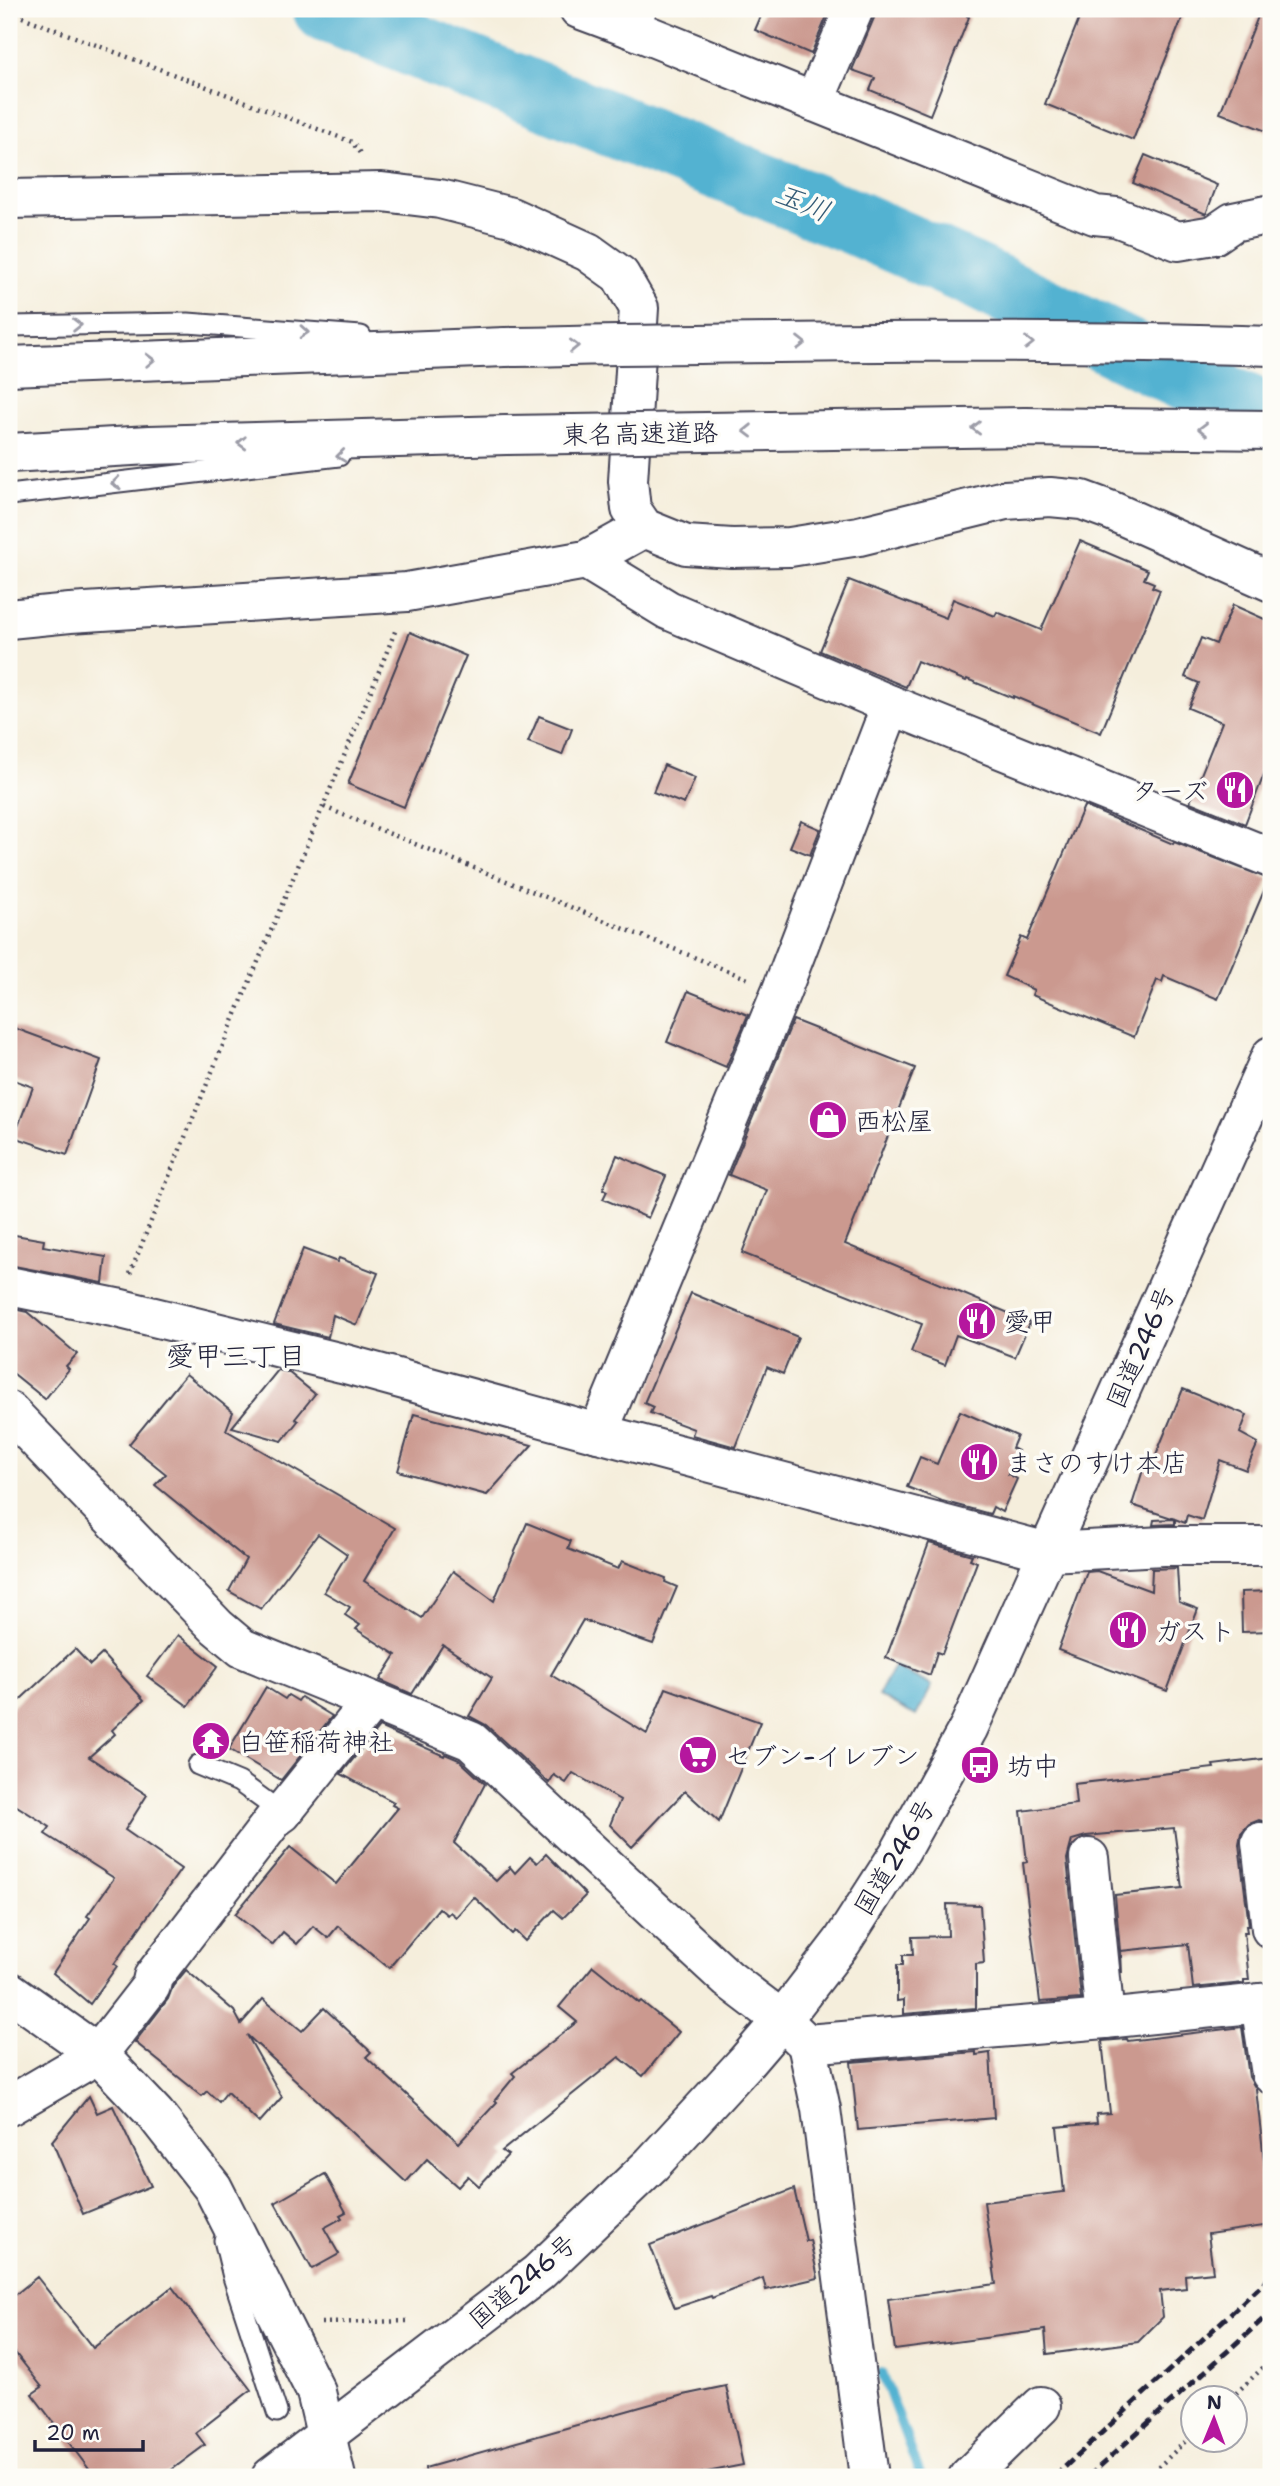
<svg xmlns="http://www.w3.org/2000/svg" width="1280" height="2486" font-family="'Shantell Sans','Klee One',sans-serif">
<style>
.water{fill:#52b2d1;stroke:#3a6a86;stroke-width:2}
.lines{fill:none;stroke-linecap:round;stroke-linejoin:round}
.stream{stroke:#52b2d1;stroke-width:10}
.river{stroke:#52b2d1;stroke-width:65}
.building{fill:#cb998f}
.service-casing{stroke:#424153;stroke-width:23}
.minor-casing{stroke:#424153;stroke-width:42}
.tertiary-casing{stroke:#424153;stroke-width:42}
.trunk-casing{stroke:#424153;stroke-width:42}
.motorway-casing{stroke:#424153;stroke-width:42}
.path{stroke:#424153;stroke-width:4.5;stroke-dasharray:2 5;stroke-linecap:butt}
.service{stroke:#fff;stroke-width:19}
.minor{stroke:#fff;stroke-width:38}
.tertiary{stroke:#fff;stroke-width:38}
.trunk{stroke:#fff;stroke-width:38}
.motorway{stroke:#fff;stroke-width:38}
.rail{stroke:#22223b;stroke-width:5;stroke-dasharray:10 5;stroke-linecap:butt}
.motorway-bridge-casing{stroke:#424153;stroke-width:42;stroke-linecap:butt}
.motorway-bridge{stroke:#fff;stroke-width:38}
.oneway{stroke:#9c9ca7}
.labels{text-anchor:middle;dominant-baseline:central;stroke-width:7;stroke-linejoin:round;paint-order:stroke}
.street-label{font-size:26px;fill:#22223b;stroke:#fdfcf7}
.poi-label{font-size:26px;fill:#22223b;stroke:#fdfcf7;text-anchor:start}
.water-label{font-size:28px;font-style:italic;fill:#355c77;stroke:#fdfcf7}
.neighbourhood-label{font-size:28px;fill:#22223b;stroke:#fdfcf7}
</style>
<rect width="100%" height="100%" fill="#fdfcf7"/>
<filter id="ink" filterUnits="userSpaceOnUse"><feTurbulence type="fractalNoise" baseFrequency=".0143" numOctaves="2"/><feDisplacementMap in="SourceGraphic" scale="14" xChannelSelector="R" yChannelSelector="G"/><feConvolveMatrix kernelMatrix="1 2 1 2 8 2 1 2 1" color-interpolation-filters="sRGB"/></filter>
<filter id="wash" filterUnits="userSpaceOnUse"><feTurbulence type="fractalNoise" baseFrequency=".00686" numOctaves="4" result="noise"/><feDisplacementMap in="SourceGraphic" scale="28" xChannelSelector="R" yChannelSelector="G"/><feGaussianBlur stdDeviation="1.57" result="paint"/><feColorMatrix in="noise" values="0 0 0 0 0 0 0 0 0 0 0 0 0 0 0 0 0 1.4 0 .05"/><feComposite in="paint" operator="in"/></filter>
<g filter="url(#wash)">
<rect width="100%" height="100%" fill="#f5eedc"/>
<!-- water -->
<polygon class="water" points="894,1666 932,1686 916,1716 878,1696"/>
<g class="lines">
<!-- stream -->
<polyline class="stream" points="882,2373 921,2477"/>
<!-- river -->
<polyline class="river" points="325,9 853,222 977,277 1181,377 1271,417"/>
</g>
<g id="blocks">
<!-- building -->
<g class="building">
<polygon points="764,9 830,9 811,54 755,30"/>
<polygon points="875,9 970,9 967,16 969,17 930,115 870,90 875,78 852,70 874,18"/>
<polygon points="1083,9 1186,9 1133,140 1045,104"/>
<polygon points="1261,9 1271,9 1271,133 1220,113"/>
<polygon points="1145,155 1217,185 1206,214 1133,183"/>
<polygon points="1080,541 1148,570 1144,579 1154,583 1152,587 1160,590 1101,733 1013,696 1013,698 967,679 966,681 917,661 906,687 820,651 849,580 946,618 953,599 995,616 997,612 1041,630"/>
<polygon points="1233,605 1271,622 1271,756 1245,824 1190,802 1222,722 1188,708 1199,683 1185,677 1201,638 1216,644"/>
<polygon points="410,632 466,656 404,807 348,784"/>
<polygon points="539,716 572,729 562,755 528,742"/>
<polygon points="664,765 695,778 684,804 653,792"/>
<polygon points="1084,806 1173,844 1174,842 1269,879 1218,999 1164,976 1162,982 1157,980 1134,1037 1032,995 1034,990 1004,976 1021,937 1027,940"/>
<polygon points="801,821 820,829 810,855 790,847"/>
<polygon points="688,991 748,1015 726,1067 667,1042"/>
<polygon points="793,1020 915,1068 845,1244 1030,1322 1015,1357 956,1335 945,1365 911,1352 922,1324 742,1253 767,1190 729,1175"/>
<polygon points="9,1026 101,1060 67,1155 14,1137 33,1087 9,1078"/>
<polygon points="617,1155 666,1176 648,1218 603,1199 607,1191 603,1189"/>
<polygon points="9,1234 44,1240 43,1246 106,1257 103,1283 9,1265"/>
<polygon points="303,1249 337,1262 339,1258 378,1273 357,1325 333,1315 328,1337 274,1324"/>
<polygon points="691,1293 798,1337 783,1374 767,1367 736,1447 692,1435 694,1429 650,1413 653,1407 644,1403"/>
<polygon points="9,1308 27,1312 77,1354 66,1366 69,1369 45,1399 9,1370"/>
<polygon points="278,1370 288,1372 315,1394 295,1419 298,1421 282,1441 232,1427"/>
<polygon points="186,1374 233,1412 226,1430 395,1528 364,1581 422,1618 453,1571 494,1601 527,1523 571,1541 568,1549 618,1569 622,1561 666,1578 665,1582 677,1587 653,1644 583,1620 551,1675 647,1734 666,1688 760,1722 719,1822 685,1791 632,1847 610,1825 620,1800 573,1773 566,1783 554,1775 549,1783 486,1725 469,1716 492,1678 443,1645 412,1694 380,1680 396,1655 356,1629 360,1625 345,1615 350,1607 324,1592 347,1554 318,1534 261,1609 229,1591 246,1559 155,1485 166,1474 129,1444"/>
<polygon points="1183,1389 1247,1415 1240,1433 1258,1443 1246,1470 1220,1460 1202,1520 1187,1515 1185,1523 1175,1519 1175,1524 1153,1525 1154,1520 1175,1519 1132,1505 1147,1457 1155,1457"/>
<polygon points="960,1411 1017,1436 1012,1448 1018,1451 1008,1474 1017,1479 1002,1512 993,1507 990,1514 942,1501 907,1487 920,1457 937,1464"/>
<polygon points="414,1414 532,1445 487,1495 398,1471"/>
<polygon points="929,1543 972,1555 970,1559 977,1562 942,1654 937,1652 930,1675 886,1658"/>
<polygon points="1177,1568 1179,1602 1198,1609 1167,1691 1058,1650 1087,1572 1097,1571 1151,1591 1152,1569"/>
<polygon points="1271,1591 1271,1631 1242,1632 1241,1592"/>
<polygon points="178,1635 218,1666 188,1706 147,1676"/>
<polygon points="75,1649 90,1665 102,1654 144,1700 112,1730 115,1734 89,1757 147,1795 125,1830 181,1869 114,1964 117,1966 90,2004 53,1973 90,1918 87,1916 114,1878 45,1834 50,1827 9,1801 9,1710"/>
<polygon points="266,1687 285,1699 288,1695 298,1701 301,1697 332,1716 281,1780 229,1749"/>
<polygon points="379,1727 444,1756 445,1754 459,1760 485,1784 454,1843 496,1881 510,1867 515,1873 530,1857 537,1863 546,1854 586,1895 563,1918 554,1910 525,1941 515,1931 512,1934 474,1897 456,1917 450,1912 447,1915 439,1908 389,1968 338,1926 328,1938 313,1926 297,1944 283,1932 272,1945 235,1914 290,1847 336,1884 398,1808 392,1805 394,1802 341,1774"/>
<polygon points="1271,1758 1271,1823 1259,1820 1249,1824 1241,1833 1239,1844 1249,1926 1246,1926 1247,1932 1244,1932 1249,1980 1244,1980 1244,1983 1193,1988 1188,1944 1121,1951 1122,1973 1115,1895 1182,1888 1174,1828 1086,1836 1072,1840 1067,1859 1081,1999 1040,2002 1023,1863 1027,1862 1021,1811 1076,1804 1074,1784 1214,1768 1213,1765"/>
<polygon points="947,1904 980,1905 984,1963 976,1964 976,2008 904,2014 904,2000 897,2001 897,1965 903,1965 903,1955 913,1955 912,1937 948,1936"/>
<polygon points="593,1966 639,2003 641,2001 679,2032 643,2076 619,2057 502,2151 508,2155 479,2186 468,2176 458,2187 427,2159 406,2182 247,2035 282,2097 259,2123 227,2092 219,2102 207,2091 202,2096 135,2042 168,1999 173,1986 186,1970 234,2011 241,2024 263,1999 302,2031 324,2008 371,2052 366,2057 459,2143 497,2102 495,2100 515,2076 512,2073 577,2022 559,2007"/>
<polygon points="1242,2027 1249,2077 1256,2089 1268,2196 1271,2196 1271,2225 1208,2234 1213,2272 1185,2275 1186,2288 1160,2291 1163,2317 1138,2342 1047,2354 1045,2330 895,2350 888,2299 996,2284 984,2202 1064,2192 1057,2127 1097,2123 1096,2114 1110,2113 1102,2041 1127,2039 1128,2041"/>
<polygon points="976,2052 976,2055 990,2053 994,2118 858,2130 851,2062"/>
<polygon points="89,2096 97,2113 113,2106 151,2186 83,2214 52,2141"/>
<polygon points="325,2174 346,2212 340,2215 342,2218 324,2228 339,2254 312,2269 275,2203"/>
<polygon points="794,2189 806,2241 810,2240 818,2278 766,2290 763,2278 712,2298 711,2296 675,2308 650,2245"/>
<polygon points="37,2277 93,2348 172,2287 251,2390 196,2433 205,2445 162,2477 95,2477 32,2394 42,2387 9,2345 9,2300"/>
<polygon points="726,2386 743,2465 681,2477 426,2477 425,2468 683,2395"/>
</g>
</g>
</g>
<g filter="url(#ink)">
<use href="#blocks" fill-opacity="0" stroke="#424153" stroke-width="2"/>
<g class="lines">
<!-- service casing -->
<g class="service-casing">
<g id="service">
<polyline points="9,326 188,323 361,336"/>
<polyline points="9,495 339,456"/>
<polyline points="198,1765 239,1782 282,1813"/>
<polyline points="224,2240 233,2277 277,2412"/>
</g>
</g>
<!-- minor casing -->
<g class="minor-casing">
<g id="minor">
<polyline points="579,9 630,28 637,9"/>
<polyline points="630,28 1095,215 1116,217 1178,241 1214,235 1233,222 1271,214"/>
<polyline points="814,102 854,9"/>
<polyline points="586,560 668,610 891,705 1271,858"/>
<polyline points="9,619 70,613 407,592 586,560 644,528"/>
<polyline points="9,1286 117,1308 342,1363 598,1433 1048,1552 1164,1546 1271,1546"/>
<polyline points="9,1411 217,1627 242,1648 471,1741 728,1979 782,2020"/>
<polyline points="598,1433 781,992 891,705"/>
<polyline points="1261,1842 1271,1929"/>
<polyline points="1089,1858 1105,2019"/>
<polyline points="9,1991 98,2054 155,2114 213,2188 316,2392 336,2477"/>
<polyline points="1260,2003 1271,2074"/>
<polyline points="807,2044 1105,2019 1271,2002"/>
<polyline points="9,2106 98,2054 151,1986 153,1977 275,1818 282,1813 371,1702"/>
<polyline points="968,2477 1041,2406"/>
</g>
</g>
<!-- tertiary casing -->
<g class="tertiary-casing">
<g id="tertiary">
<polyline points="9,199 382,192 440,199 511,217 588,252 620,275 639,308 628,481 631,509 644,528 686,545 732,548 790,547 859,536 1005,500 1050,497 1082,500 1112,511 1271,582"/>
<polyline points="782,2020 807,2044 821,2109 869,2477"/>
</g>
</g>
<!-- trunk casing -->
<g class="trunk-casing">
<polyline id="trunk" points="271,2477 538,2273 652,2164 746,2062 782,2020 842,1942 901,1850 969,1727 1271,1056"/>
</g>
<!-- motorway casing -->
<g class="motorway-casing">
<g id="motorway">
<polyline points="9,366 505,347"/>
<polyline points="9,453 150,445 506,435"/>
</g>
</g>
<!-- path -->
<g class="path">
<polyline points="9,12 352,142 362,156"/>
<polyline points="324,807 748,979"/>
<path d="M130,1274C215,1058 309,845 396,629"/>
<polyline points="321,2323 410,2321"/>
<polyline points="1231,2398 1271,2360"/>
<polyline points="1148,2477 1192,2435"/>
</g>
<!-- service -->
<use href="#service" class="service"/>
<!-- minor -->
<use href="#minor" class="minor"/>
<!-- tertiary -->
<use href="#tertiary" class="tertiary"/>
<!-- trunk -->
<use href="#trunk" class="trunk"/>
<!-- motorway -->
<use href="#motorway" class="motorway"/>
<!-- rail -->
<g class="rail">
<polyline points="1054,2477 1271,2276"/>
<polyline points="1088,2477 1271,2312"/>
</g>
<!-- motorway-bridge casing -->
<g class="motorway-bridge-casing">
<g id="motorway-bridge">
<path d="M505,347C760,343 1016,338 1271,346"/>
<polyline points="506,435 1025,427 1271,430"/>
</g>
</g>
<!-- motorway-bridge -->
<use href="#motorway-bridge" class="motorway-bridge"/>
</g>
<!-- one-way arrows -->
<defs><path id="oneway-chevron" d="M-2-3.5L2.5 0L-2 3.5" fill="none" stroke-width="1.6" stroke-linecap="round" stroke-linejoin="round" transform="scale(1.75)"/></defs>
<g class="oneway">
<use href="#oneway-chevron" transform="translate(77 325) rotate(-1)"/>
<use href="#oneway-chevron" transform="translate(304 332) rotate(4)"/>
<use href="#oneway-chevron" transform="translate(801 343)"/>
<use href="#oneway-chevron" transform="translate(1029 343)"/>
<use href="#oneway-chevron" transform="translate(574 346) rotate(-1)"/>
<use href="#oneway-chevron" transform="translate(150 360) rotate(-2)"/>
<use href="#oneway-chevron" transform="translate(976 428) rotate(179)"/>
<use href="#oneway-chevron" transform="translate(1203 429) rotate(-179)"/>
<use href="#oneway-chevron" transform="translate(748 431) rotate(179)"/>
<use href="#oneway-chevron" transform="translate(242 443) rotate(178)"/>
<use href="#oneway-chevron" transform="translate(341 456) rotate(173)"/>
<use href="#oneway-chevron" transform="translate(116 483) rotate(174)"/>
</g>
</g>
<!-- icons -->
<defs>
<g id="restaurant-disc" transform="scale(2.0125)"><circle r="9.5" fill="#b5179e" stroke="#fdfcf7"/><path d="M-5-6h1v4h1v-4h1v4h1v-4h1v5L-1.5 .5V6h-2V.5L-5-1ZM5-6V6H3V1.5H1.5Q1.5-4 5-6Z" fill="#fff"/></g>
<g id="shop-disc" transform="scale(2.0125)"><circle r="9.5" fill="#b5179e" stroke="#fdfcf7"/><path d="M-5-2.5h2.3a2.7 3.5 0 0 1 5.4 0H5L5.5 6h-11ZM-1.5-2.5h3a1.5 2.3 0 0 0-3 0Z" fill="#fff"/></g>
<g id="temple-disc" transform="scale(2.0125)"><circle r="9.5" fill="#b5179e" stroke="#fdfcf7"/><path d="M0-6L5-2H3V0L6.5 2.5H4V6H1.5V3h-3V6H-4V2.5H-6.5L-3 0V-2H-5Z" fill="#fff"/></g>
<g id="supermarket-disc" transform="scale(2.0125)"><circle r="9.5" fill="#b5179e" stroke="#fdfcf7"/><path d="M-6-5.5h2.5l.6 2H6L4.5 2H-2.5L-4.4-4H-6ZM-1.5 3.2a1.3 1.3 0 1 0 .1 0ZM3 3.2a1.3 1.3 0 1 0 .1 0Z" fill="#fff"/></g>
<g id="bus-disc" transform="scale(2.0125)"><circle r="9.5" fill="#b5179e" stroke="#fdfcf7"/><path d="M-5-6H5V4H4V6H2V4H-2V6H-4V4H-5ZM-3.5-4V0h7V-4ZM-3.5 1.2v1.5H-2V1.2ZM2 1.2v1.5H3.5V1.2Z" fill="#fff"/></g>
</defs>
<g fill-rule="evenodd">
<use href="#restaurant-disc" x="1235" y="790"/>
<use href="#shop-disc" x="828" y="1120"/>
<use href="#restaurant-disc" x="977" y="1321"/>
<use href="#restaurant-disc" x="979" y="1462"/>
<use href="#restaurant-disc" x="1128" y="1630"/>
<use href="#temple-disc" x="211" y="1741"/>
<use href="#supermarket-disc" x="698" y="1755"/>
<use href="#bus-disc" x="980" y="1765"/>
</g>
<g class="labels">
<!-- street labels -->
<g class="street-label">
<text transform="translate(640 433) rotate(-1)">東名高速道路</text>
<text transform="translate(1140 1347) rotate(-66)">国道246号</text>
<text transform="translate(894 1857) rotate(-59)">国道246号</text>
<text transform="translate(522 2281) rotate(-40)">国道246号</text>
</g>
<!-- poi labels -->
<g class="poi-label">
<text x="1208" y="790" text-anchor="end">ターズ</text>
<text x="855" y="1120">西松屋</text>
<text x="1004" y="1321">愛甲</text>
<text x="1006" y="1462">まさのすけ本店</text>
<text x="1155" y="1630">ガスト</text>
<text x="238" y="1741">白笹稲荷神社</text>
<text x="725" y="1755">セブン-イレブン</text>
<text x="1007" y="1765">坊中</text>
</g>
<!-- water labels -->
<g class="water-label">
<text transform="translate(803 202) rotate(22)">玉川</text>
</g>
<!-- neighbourhood labels -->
<g class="neighbourhood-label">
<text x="236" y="1356">愛甲三丁目</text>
</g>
</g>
<!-- margin -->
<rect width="1280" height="2486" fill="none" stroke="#fdfcf7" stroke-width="35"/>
<!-- north arrow -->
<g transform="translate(1214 2419) rotate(1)"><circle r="33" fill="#fdfcf7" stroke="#a5a5ac" stroke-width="2"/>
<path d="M0-5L12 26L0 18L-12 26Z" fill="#b5179e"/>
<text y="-10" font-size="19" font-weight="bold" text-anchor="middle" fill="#22223b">N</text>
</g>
<!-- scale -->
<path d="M35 2440v10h108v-10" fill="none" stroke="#22223b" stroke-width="3.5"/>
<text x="46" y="2440" font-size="21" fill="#22223b" stroke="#fdfcf7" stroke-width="5" paint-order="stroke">20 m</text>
</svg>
